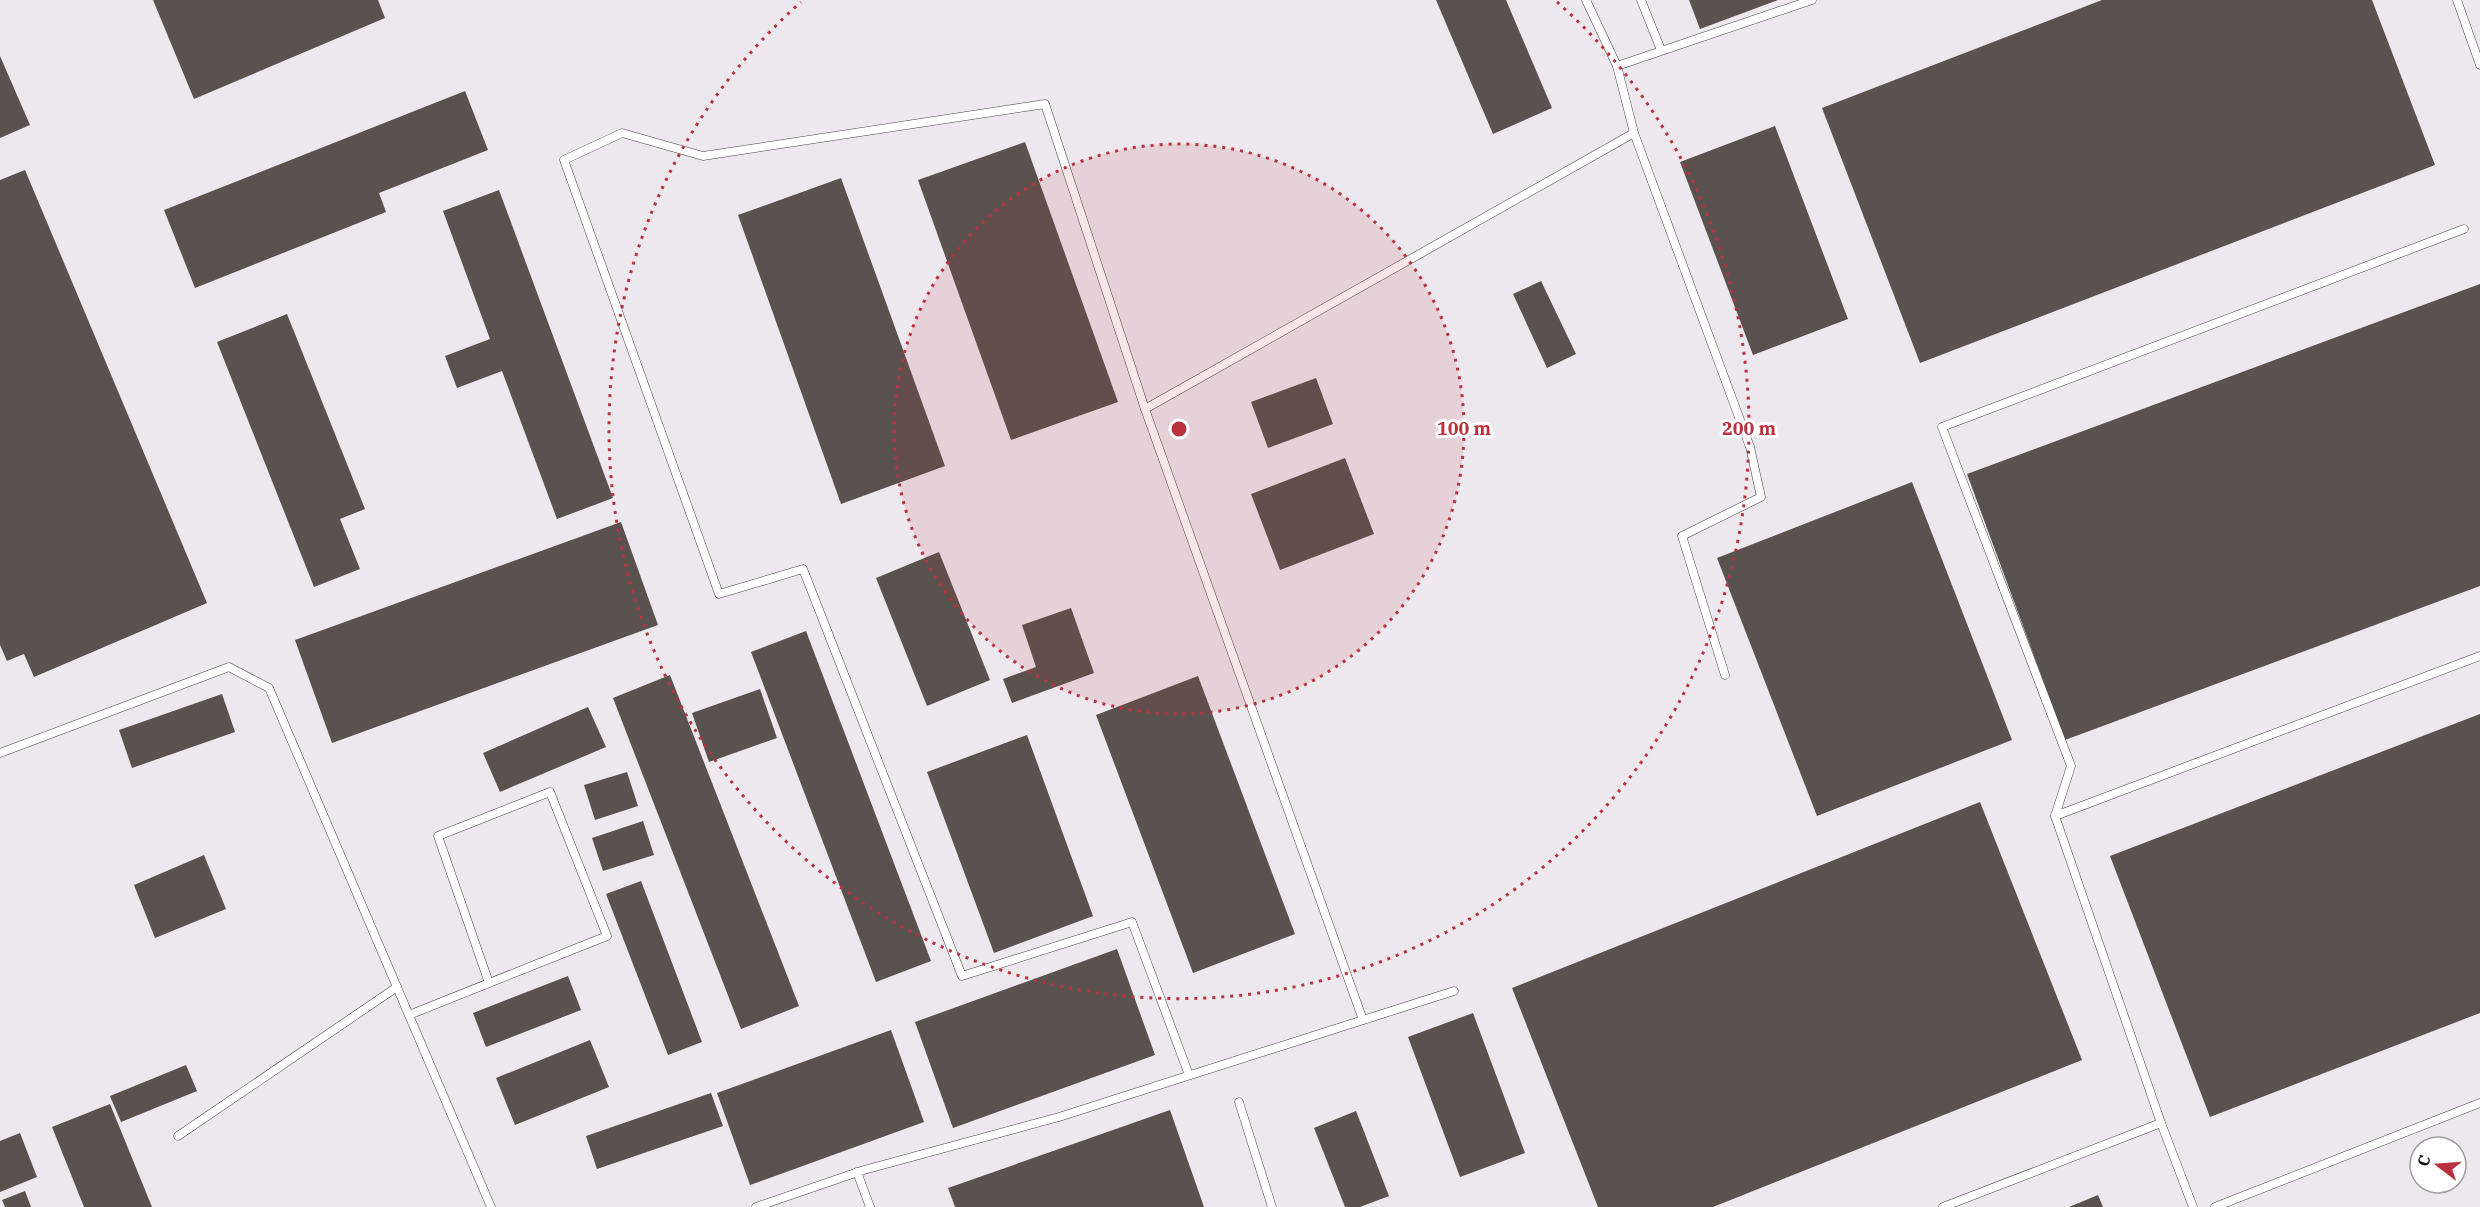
<svg xmlns="http://www.w3.org/2000/svg" width="2480" height="1207" font-family="'IBM Plex Serif',serif">
<style>
.industrial{fill:#ede7ee;fill-rule:evenodd}
.building{fill:#59524e}
.lines{fill:none;stroke-linecap:round;stroke-linejoin:round}
.service-casing{stroke:#444;stroke-width:9}
.service{stroke:#fff;stroke-width:8}
.ring{fill:none;stroke:#b9313c;stroke-width:3;stroke-dasharray:3 6}
.centre{fill:#b9313c;stroke:#fff;stroke-width:3}
.ring-label{font-size:18px;text-anchor:middle;font-weight:bold;fill:#b9313c;stroke:#fff;stroke-width:6;stroke-linejoin:round;paint-order:stroke}
</style>
<rect width="100%" height="100%" fill="#fefcf6"/>
<!-- industrial -->
<path class="industrial" d="M0,0H2480V1207H0ZM2420,1147H2456V1183H2420Z"/>
<!-- building -->
<g class="building">
<polygon points="153,0 378,0 385,18 194,99"/>
<polygon points="1436,0 1506,0 1552,108 1493,134"/>
<polygon points="1689,0 1778,0 1700,29"/>
<polygon points="2102,0 2372,0 2435,165 1920,363 1822,108"/>
<polygon points="0,56 30,125 0,138"/>
<polygon points="465,91 488,150 379,193 386,212 195,288 164,210"/>
<polygon points="1775,126 1848,319 1753,355 1680,162"/>
<polygon points="1025,142 1118,402 1011,440 918,180"/>
<polygon points="25,170 207,603 34,677 24,654 7,661 0,645 0,180"/>
<polygon points="841,178 945,466 841,504 738,215"/>
<polygon points="499,190 613,498 557,519 502,371 457,388 445,356 490,339 443,211"/>
<polygon points="1541,281 1576,354 1547,368 1513,294"/>
<polygon points="2480,284 2480,586 2065,740 1967,474"/>
<polygon points="287,314 365,509 340,519 360,569 314,587 217,342"/>
<polygon points="1316,378 1333,424 1268,448 1251,402"/>
<polygon points="1345,458 1374,534 1280,570 1251,494"/>
<polygon points="1912,482 2012,740 1817,816 1717,558"/>
<polygon points="621,522 658,625 332,743 295,640"/>
<polygon points="939,552 990,680 927,706 876,578"/>
<polygon points="1071,608 1094,673 1012,703 1003,679 1036,667 1022,625"/>
<polygon points="806,631 931,961 876,982 751,652"/>
<polygon points="670,675 799,1006 741,1029 613,698"/>
<polygon points="1198,676 1295,934 1193,973 1096,715"/>
<polygon points="760,689 777,738 709,762 692,713"/>
<polygon points="222,694 235,732 132,768 119,730"/>
<polygon points="588,707 606,747 500,792 483,753"/>
<polygon points="2480,714 2480,1013 2210,1117 2110,856"/>
<polygon points="1027,735 1093,916 994,953 927,772"/>
<polygon points="627,772 638,806 595,820 584,785"/>
<polygon points="1980,802 2082,1060 1713,1207 1598,1207 1512,988"/>
<polygon points="643,821 654,855 603,871 592,838"/>
<polygon points="204,855 226,909 155,938 134,885"/>
<polygon points="641,881 702,1042 668,1055 606,894"/>
<polygon points="1117,949 1155,1055 953,1128 915,1022"/>
<polygon points="568,976 581,1010 486,1047 473,1013"/>
<polygon points="1473,1013 1525,1153 1460,1177 1408,1037"/>
<polygon points="891,1030 924,1122 750,1185 717,1093"/>
<polygon points="590,1040 609,1087 515,1125 496,1078"/>
<polygon points="186,1065 197,1091 121,1122 110,1096"/>
<polygon points="711,1093 723,1126 597,1169 586,1136"/>
<polygon points="110,1104 152,1207 84,1207 52,1127"/>
<polygon points="1170,1110 1204,1207 955,1207 948,1188"/>
<polygon points="1356,1111 1389,1196 1360,1207 1345,1207 1314,1128"/>
<polygon points="20,1133 37,1177 0,1192 0,1141"/>
<polygon points="25,1191 31,1207 5,1207 2,1200"/>
<polygon points="2098,1195 2103,1207 2069,1207"/>
</g>
<g class="lines">
<!-- service casing -->
<g class="service-casing">
<g id="service">
<polyline points="1586,0 1617,66 1634,133 1750,447 1761,497 1682,536 1725,675"/>
<polyline points="1641,0 1661,50"/>
<polyline points="2457,0 2480,65"/>
<polyline points="1617,66 1812,0"/>
<polyline points="1145,409 1045,104 703,156 622,133 564,160 719,594 803,569 962,976 1132,922 1189,1075"/>
<polyline points="0,753 229,667 269,688 491,1207"/>
<polyline points="2055,816 2480,656"/>
<polyline points="409,1015 607,936 550,792 438,836 489,983"/>
<polyline points="1363,1020 1145,409 1634,133"/>
<polyline points="1239,1102 1272,1207"/>
<polyline points="178,1136 397,987"/>
<polyline points="857,1172 870,1207"/>
<polyline points="756,1207 864,1170 1059,1117 1454,991"/>
<polyline points="1943,1207 2161,1123"/>
<polyline points="2193,1207 2161,1123 2055,816 2071,766 1942,427 2464,229"/>
<polyline points="2215,1207 2480,1103"/>
</g>
</g>
<!-- service -->
<use href="#service" class="service"/>
</g>
<!-- distance rings -->
<circle cx="1179" cy="429" r="285" fill="#b9313c" fill-opacity=".12"/>
<g class="ring">
<circle cx="1179" cy="429" r="285"/>
<path d="M1557 2A570 570 0 1 1 801 2"/>
</g>
<circle cx="1179" cy="429" r="9" class="centre"/>
<g class="ring-label">
<text x="1464" y="435">100 m</text>
<text x="1749" y="435">200 m</text>
</g>
<!-- north arrow -->
<g transform="translate(2438 1165) rotate(287)"><circle r="28" fill="#ffffff" stroke="#a0a0a0" stroke-width="1.5"/>
<path d="M0-4.5L10 22L0 15L-10 22Z" fill="#b9313c"/>
<text y="-9" font-size="16" font-weight="bold" text-anchor="middle" fill="#111111">С</text>
</g>
</svg>
